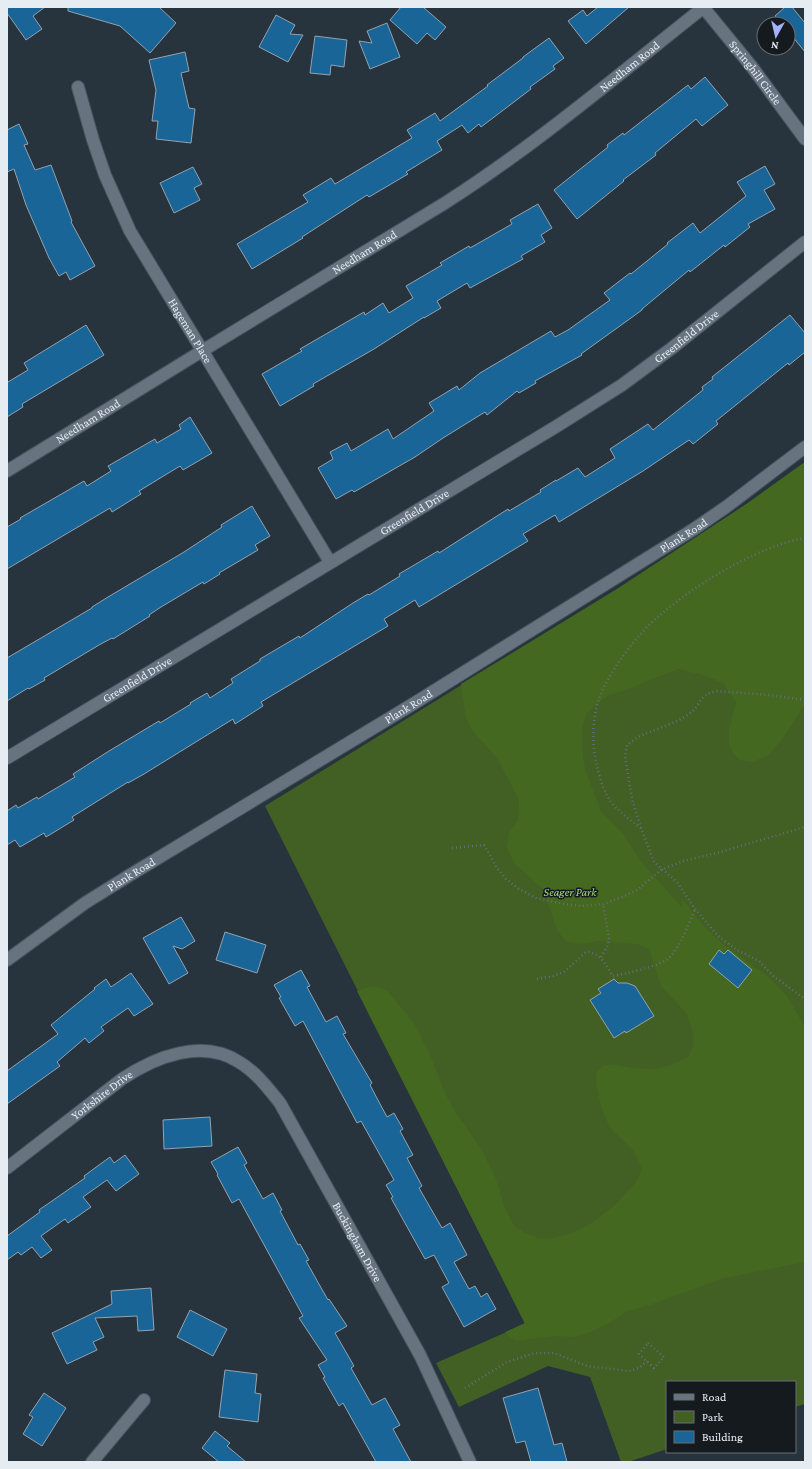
<svg xmlns="http://www.w3.org/2000/svg" width="812" height="1469" font-family="'Crimson Pro',serif">
	<style>
		.green { fill: #425f24 }
		.forest { fill: #456820 }
		.building { fill: #196597; stroke: #94a2ae }
		.lines { fill: none; stroke-linecap: round; stroke-linejoin: round }
		.minor-casing { stroke: #47525a; stroke-width: 14 }
		.path { stroke: #646f78; stroke-width: 2.5; stroke-dasharray: 1 3; stroke-linecap: butt }
		.minor { stroke: #677480; stroke-width: 12 }
		.labels { text-anchor: middle; stroke-width: 3; stroke-linejoin: round; paint-order: stroke }
		.street-label { font-size: 12px; fill: #e5edf3; stroke: #151a1f }
		.park-label { font-size: 12px; font-style: italic; fill: #a6d978; stroke: #151a1f }
	</style>
	<rect width="100%" height="100%" fill="#27333d"/>
	<!-- green -->
	<path class="green" d="M 805,462 L 805,1404 L 795,1407 L 795,1382 L 667,1382 L 667,1449 L 628,1462 L 621,1462 L 590,1377 L 548,1366 L 459,1407 L 436,1363 L 525,1324 L 265,806 L 617,589 L 745,505 Z"/>
	<!-- forest -->
	<path class="forest" d="M 805,462 L 805,704 L 782,740 L 767,756 L 752,762 L 740,760 C 737,757 733,754 732,751 C 724,736 733,717 736,702 L 723,683 L 703,675 L 678,669 L 628,689 L 607,696 L 586,714 L 582,729 L 582,748 L 585,769 L 601,811 L 624,835 L 641,862 L 682,907 L 681,897 L 702,924 L 719,941 L 770,978 L 787,996 L 805,1027 L 805,1262 L 721,1279 L 653,1304 L 628,1311 L 609,1323 L 588,1333 L 574,1337 L 555,1336 L 517,1341 L 509,1337 L 505,1332 L 525,1323 L 357,991 L 368,987 L 378,987 L 388,992 L 414,1023 L 432,1059 L 444,1091 L 456,1113 L 482,1150 L 496,1179 L 505,1208 L 514,1226 L 525,1233 L 540,1238 L 554,1238 L 569,1234 L 589,1225 L 615,1205 L 635,1183 L 642,1170 C 639,1160 634,1150 626,1143 C 622,1138 616,1135 612,1130 C 603,1118 595,1088 596,1073 L 604,1065 L 617,1065 L 633,1068 L 654,1069 L 672,1065 L 688,1057 L 694,1045 L 692,1029 L 687,1014 L 661,986 L 649,949 L 637,944 L 599,941 L 581,944 L 565,941 L 556,928 L 544,890 L 514,863 L 507,848 L 509,833 L 518,820 L 519,800 L 497,758 L 471,729 L 466,718 L 461,684 L 617,589 L 745,505 Z"/>
	<!-- building -->
	<path class="building" d="M 7,7 L 45,7 L 33,16 L 42,29 L 26,40 L 7,13 Z
		M 68,7 L 159,7 L 176,23 L 150,53 L 120,26 L 68,11 Z
		M 401,7 L 423,7 L 446,27 L 435,40 L 427,33 L 417,44 L 390,20 Z
		M 598,7 L 629,7 L 586,44 L 568,21 L 583,10 L 587,16 Z
		M 785,7 L 792,7 L 805,23 L 805,52 L 788,31 L 788,24 L 782,24 L 775,16 Z
		M 276,15 L 295,25 L 290,34 L 303,35 L 288,62 L 259,47 Z
		M 387,23 L 400,57 L 370,69 L 359,41 L 372,43 L 367,31 Z
		M 315,36 L 347,40 L 344,67 L 331,65 L 330,75 L 310,73 Z
		M 549,38 L 564,58 L 553,66 L 555,69 L 530,87 L 531,89 L 481,127 L 479,124 L 468,133 L 462,125 L 437,141 L 442,150 L 406,172 L 408,174 L 369,197 L 367,195 L 302,237 L 303,238 L 252,269 L 237,244 L 308,202 L 303,195 L 331,178 L 335,184 L 412,138 L 407,130 L 435,113 L 440,121 L 488,86 L 487,85 L 523,58 L 523,57 Z
		M 185,52 L 189,71 L 181,73 L 189,108 L 195,109 L 191,143 L 156,139 L 158,121 L 152,121 L 156,90 L 149,60 Z
		M 705,77 L 728,105 L 702,126 L 696,119 L 655,153 L 656,155 L 623,180 L 624,181 L 577,219 L 554,190 L 608,147 L 607,145 L 623,133 L 624,135 L 688,85 L 691,89 Z
		M 19,124 L 28,144 L 24,145 L 35,170 L 51,165 L 72,221 L 71,222 L 95,266 L 70,280 L 66,272 L 59,276 L 49,258 L 26,205 L 14,169 L 7,172 L 7,130 Z
		M 765,166 L 775,184 L 764,190 L 775,209 L 748,224 L 750,227 L 725,247 L 724,245 L 690,272 L 689,270 L 642,309 L 642,310 L 581,354 L 582,355 L 535,381 L 536,383 L 519,393 L 517,391 L 487,415 L 485,412 L 443,438 L 415,457 L 354,492 L 352,490 L 336,499 L 318,468 L 333,459 L 330,452 L 347,443 L 351,451 L 388,429 L 393,439 L 434,411 L 429,403 L 457,386 L 459,390 L 480,373 L 551,331 L 555,337 L 568,330 L 610,300 L 604,293 L 630,273 L 631,274 L 668,244 L 667,243 L 693,223 L 700,233 L 746,196 L 737,182 Z
		M 193,167 L 202,184 L 194,188 L 200,200 L 174,213 L 160,183 Z
		M 538,204 L 552,228 L 541,235 L 545,242 L 521,256 L 523,259 L 470,288 L 467,283 L 437,301 L 441,308 L 424,318 L 424,317 L 374,349 L 313,384 L 314,386 L 280,406 L 262,374 L 302,351 L 300,349 L 364,312 L 365,315 L 383,303 L 389,313 L 413,298 L 406,286 L 442,265 L 440,263 L 469,246 L 470,248 L 512,224 L 510,220 Z
		M 790,315 L 805,333 L 805,352 L 789,365 L 788,363 L 716,421 L 718,424 L 693,444 L 689,440 L 643,471 L 559,522 L 555,515 L 523,534 L 528,541 L 419,607 L 415,600 L 384,619 L 388,626 L 261,702 L 263,706 L 235,724 L 233,719 L 144,774 L 128,783 L 128,782 L 72,817 L 74,820 L 46,837 L 44,833 L 20,847 L 15,840 L 7,845 L 7,811 L 16,805 L 18,808 L 37,797 L 38,799 L 75,777 L 73,774 L 109,751 L 159,721 L 160,723 L 191,704 L 190,703 L 207,693 L 210,698 L 233,683 L 231,679 L 260,661 L 260,659 L 299,636 L 300,638 L 353,603 L 368,594 L 369,595 L 400,576 L 399,574 L 438,551 L 439,553 L 508,509 L 509,511 L 541,492 L 540,490 L 556,480 L 556,481 L 578,468 L 585,477 L 615,458 L 610,449 L 648,424 L 653,430 L 703,390 L 702,387 L 713,379 L 712,377 Z
		M 86,325 L 104,355 L 22,404 L 23,407 L 7,417 L 7,381 L 8,382 L 28,370 L 24,363 Z
		M 190,417 L 212,453 L 183,470 L 180,466 L 139,491 L 141,494 L 112,512 L 110,508 L 7,569 L 7,527 L 21,519 L 20,518 L 84,481 L 87,486 L 111,471 L 108,466 L 155,439 L 157,443 L 181,429 L 179,425 Z
		M 252,506 L 270,536 L 255,545 L 258,550 L 219,573 L 220,574 L 204,584 L 203,582 L 161,607 L 149,615 L 150,616 L 113,639 L 112,638 L 99,645 L 44,678 L 45,680 L 29,689 L 28,688 L 7,701 L 7,658 L 92,608 L 92,607 L 108,597 L 184,552 L 222,527 L 221,525 Z
		M 181,917 L 195,941 L 182,949 L 173,946 L 188,973 L 169,984 L 143,938 Z
		M 225,932 L 266,945 L 257,973 L 216,960 Z
		M 719,950 L 724,954 L 728,950 L 752,970 L 738,988 L 709,964 Z
		M 301,970 L 310,986 L 307,987 L 326,1022 L 337,1016 L 346,1033 L 343,1034 L 372,1083 L 370,1085 L 387,1117 L 394,1113 L 403,1129 L 400,1131 L 413,1155 L 407,1158 L 422,1186 L 419,1188 L 442,1228 L 450,1223 L 467,1255 L 454,1262 L 469,1289 L 475,1286 L 481,1297 L 487,1293 L 496,1309 L 464,1327 L 442,1287 L 449,1283 L 434,1255 L 425,1259 L 391,1198 L 393,1197 L 386,1185 L 394,1180 L 361,1121 L 357,1123 L 303,1021 L 295,1026 L 279,998 L 281,997 L 274,985 Z
		M 131,973 L 153,1004 L 134,1016 L 128,1008 L 101,1027 L 104,1031 L 89,1043 L 85,1038 L 57,1062 L 60,1066 L 7,1104 L 7,1071 L 58,1034 L 51,1025 L 95,989 L 94,988 L 106,979 L 111,987 Z
		M 614,979 L 618,983 L 627,983 L 635,986 L 654,1016 L 626,1033 L 625,1031 L 614,1038 L 590,1000 L 601,993 L 598,989 Z
		M 210,1117 L 212,1146 L 164,1149 L 163,1120 Z
		M 238,1147 L 247,1163 L 244,1165 L 263,1199 L 273,1193 L 282,1210 L 280,1211 L 298,1245 L 300,1244 L 309,1260 L 306,1261 L 328,1300 L 329,1299 L 347,1326 L 335,1333 L 354,1366 L 351,1368 L 372,1405 L 385,1398 L 400,1425 L 393,1429 L 411,1462 L 376,1462 L 343,1403 L 339,1406 L 323,1378 L 325,1377 L 318,1365 L 327,1360 L 299,1318 L 303,1316 L 239,1199 L 232,1203 L 217,1175 L 218,1174 L 211,1162 Z
		M 125,1155 L 139,1174 L 116,1191 L 107,1180 L 83,1197 L 91,1207 L 68,1223 L 65,1219 L 41,1236 L 52,1250 L 41,1258 L 32,1247 L 21,1255 L 18,1252 L 7,1260 L 7,1236 L 40,1212 L 39,1210 L 85,1178 L 84,1176 L 110,1157 L 114,1163 Z
		M 151,1288 L 154,1330 L 138,1331 L 137,1316 L 95,1318 L 104,1337 L 93,1342 L 97,1350 L 67,1364 L 52,1333 L 112,1304 L 111,1291 Z
		M 190,1310 L 227,1329 L 213,1356 L 177,1337 Z
		M 225,1370 L 257,1374 L 255,1393 L 261,1394 L 258,1422 L 219,1417 Z
		M 538,1388 L 554,1445 L 562,1443 L 567,1462 L 531,1462 L 525,1441 L 516,1443 L 503,1398 Z
		M 44,1393 L 66,1408 L 42,1446 L 23,1434 L 33,1417 L 29,1415 Z
		M 215,1431 L 230,1443 L 227,1446 L 246,1462 L 219,1462 L 202,1448 Z"/>
	<g class="lines">
		<defs>
			<g id="minor">
				<path id="s1" d="M 703,7 L 752,67 L 805,139"/>
				<path id="s2" d="M 78,87 L 93,140 L 105,175 L 130,231 L 330,562"/>
				<path id="s3" d="M 7,471 L 202,351 L 445,203 C 536,145 619,74 704,7"/>
				<path id="s4" d="M 7,758 L 557,426 L 622,385 L 672,348 L 805,242"/>
				<path id="s5" d="M 7,960 L 85,903 L 130,875 L 413,704 L 694,529 L 726,507 L 805,447"/>
				<path id="s6" d="M 7,1168 L 122,1079 C 155,1057 202,1038 239,1062 C 256,1072 268,1088 280,1103 L 420,1355 L 470,1462"/>
				<path d="M 92,1462 L 144,1400"/>
			</g>
		</defs>
		<!-- minor casing -->
		<use href="#minor" class="minor-casing"/>
		<!-- path -->
		<path class="path" d="M 805,700 L 769,695 L 716,691 C 697,696 702,705 689,714 C 679,722 651,731 638,737 L 627,745 L 625,756 L 632,799 L 641,828 L 654,862 L 677,882 L 695,909 L 718,936 L 737,950 L 759,961 L 773,976 L 805,999
			M 641,828 C 630,820 619,812 611,802 C 603,791 599,775 596,762 C 592,742 592,719 599,699 C 608,673 637,634 659,616 C 696,584 756,547 805,538
			M 452,848 L 484,845 L 497,868 L 506,879 L 519,889 L 536,898 L 564,904 L 580,906 L 603,904 L 622,897 L 637,890 L 661,870 L 683,861 L 717,853 L 805,827
			M 601,957 L 608,945 L 609,938 L 603,904
			M 537,979 L 553,976 L 564,972 L 586,952 C 600,951 606,966 613,976 C 624,974 661,966 669,958 C 680,947 689,924 695,909
			M 648,1343 L 664,1357 L 654,1368 L 639,1354 Z
			M 465,1388 L 507,1362 L 535,1353 L 554,1353 L 587,1366 L 629,1371 L 639,1368 L 647,1361"/>
		<!-- minor -->
		<use href="#minor" class="minor"/>
	</g>
	<g class="labels">
		<!-- street labels -->
		<g class="street-label">
			<text dy="4" stroke="none"><textPath href="#s3" startOffset="743">Needham Road</textPath></text>
			<text dy="4" stroke="none"><textPath href="#s1" startOffset="84">Springhill Circle</textPath></text>
			<text dy="4" stroke="none"><textPath href="#s3" startOffset="419">Needham Road</textPath></text>
			<text dy="4" stroke="none"><textPath href="#s2" startOffset="270">Hageman Place</textPath></text>
			<text dy="4" stroke="none"><textPath href="#s4" startOffset="800">Greenfield Drive</textPath></text>
			<text dy="4" stroke="none"><textPath href="#s3" startOffset="95">Needham Road</textPath></text>
			<text dy="4" stroke="none"><textPath href="#s4" startOffset="476">Greenfield Drive</textPath></text>
			<text dy="4" stroke="none"><textPath href="#s5" startOffset="799">Plank Road</textPath></text>
			<text dy="4" stroke="none"><textPath href="#s4" startOffset="152">Greenfield Drive</textPath></text>
			<text dy="4" stroke="none"><textPath href="#s5" startOffset="475">Plank Road</textPath></text>
			<text dy="4" stroke="none"><textPath href="#s5" startOffset="151">Plank Road</textPath></text>
			<text dy="4" stroke="none"><textPath href="#s6" startOffset="120">Yorkshire Drive</textPath></text>
			<text dy="4" stroke="none"><textPath href="#s6" startOffset="488">Buckingham Drive</textPath></text>
		</g>
		<!-- park labels -->
		<g class="park-label">
			<text x="570" y="896">Seager Park</text>
		</g>
	</g>
	<!-- border -->
	<rect width="812" height="1469" fill="none" stroke="#e5edf3" stroke-width="16"/>
	<!-- legend -->
	<rect x="666" y="1381" width="130" height="72" fill="#151a1f" stroke="#686e74"/>
	<rect x="674" y="1394" width="20" height="6" fill="#677480" stroke="#686e74"/>
	<text x="702" y="1401" font-size="12" fill="#e5edf3">Road</text>
	<rect x="674" y="1411" width="20" height="12" fill="#425f24" stroke="#686e74"/>
	<text x="702" y="1421" font-size="12" fill="#e5edf3">Park</text>
	<rect x="674" y="1431" width="20" height="12" fill="#196597" stroke="#686e74"/>
	<text x="702" y="1441" font-size="12" fill="#e5edf3">Building</text>
	<!-- north arrow -->
	<g transform="translate(776 36) rotate(188)"><circle r="19" fill="#151a1f" stroke="#686e74"/>
	<path d="M0-3L7 15L0 10L-7 15Z" fill="#a2b2fd"/>
	<text y="-6" font-size="11" font-weight="bold" text-anchor="middle" fill="#e5edf3">N</text>
	</g>
</svg>
